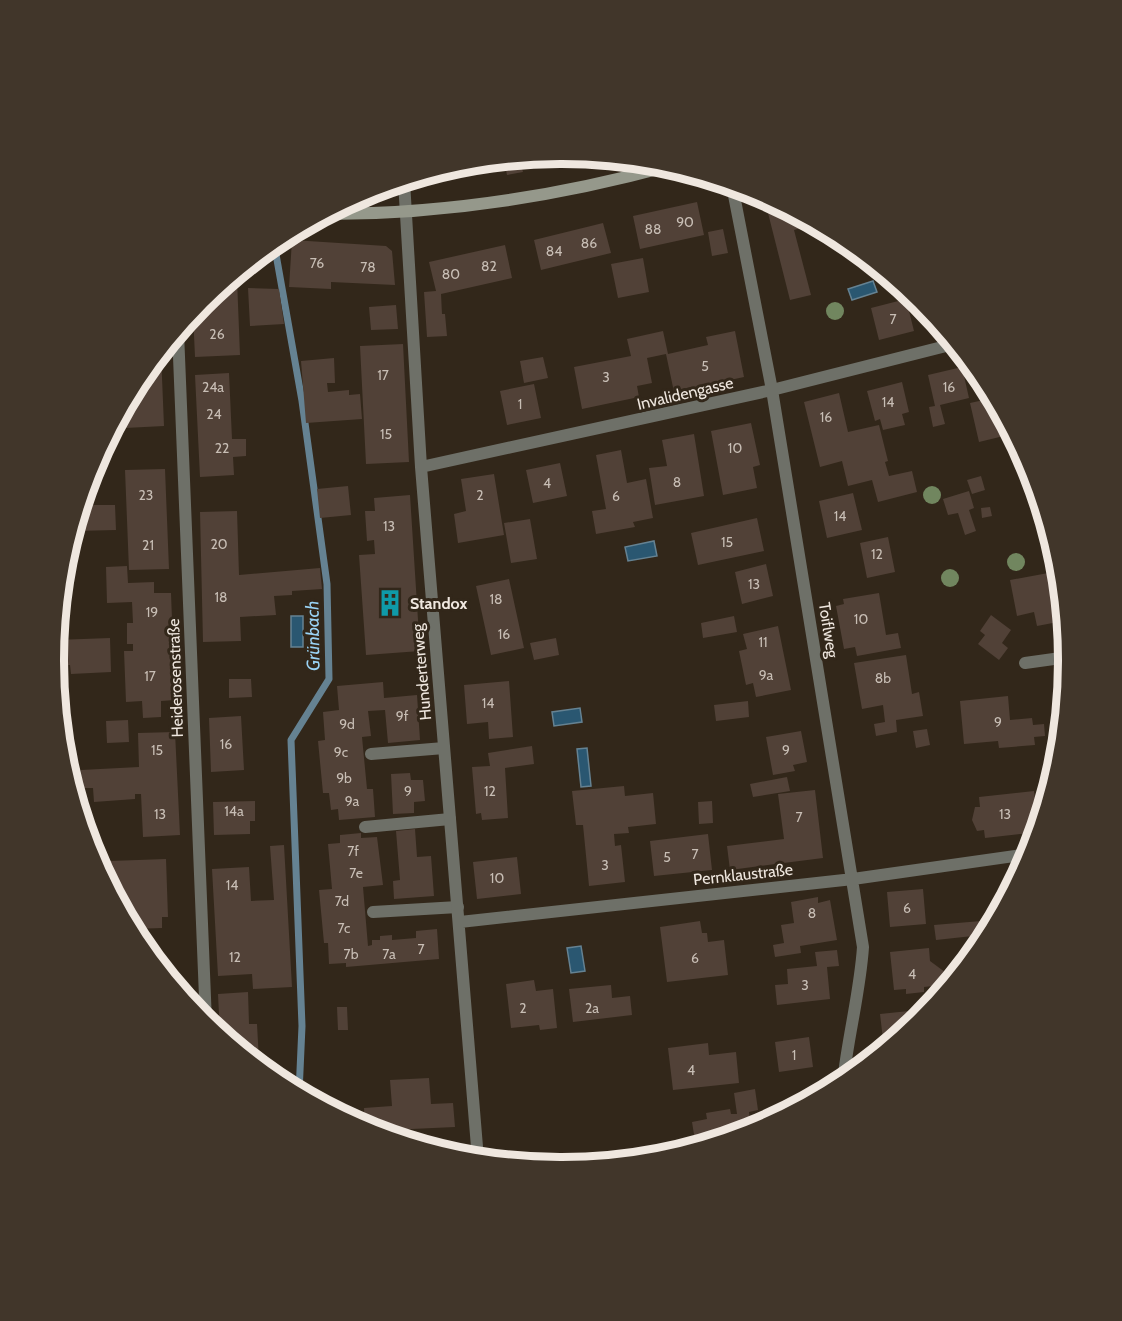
<svg xmlns="http://www.w3.org/2000/svg" width="1122" height="1321" font-family="Cabin,sans-serif">
	<style>
		.water { fill: #2a5771; stroke: #658292; stroke-width: 1.5 }
		.lines { fill: none; stroke-linecap: round; stroke-linejoin: round }
		.stream { stroke: #658292; stroke-width: 7 }
		.building { fill: #514137 }
		.service { stroke: #6e7068; stroke-width: 12 }
		.minor { stroke: #6e7068; stroke-width: 12 }
		.secondary { stroke: #95988b; stroke-width: 12 }
		.tree { fill: #71865f }
		.labels { text-anchor: middle; stroke-width: 6; stroke-linejoin: round; paint-order: stroke }
		.number-label { font-size: 14px; fill: #c8beb5 }
		.street-label { font-size: 16px; fill: #efe7df; stroke: #32271a }
		.poi-label { font-size: 16px; font-weight: bold; fill: #efe7df; stroke: #32271a; text-anchor: start }
		.water-label { font-size: 18px; font-style: italic; fill: #9ad3f5; stroke: #32271a }
		.rim { fill: none; stroke: #efe7df; stroke-width: 8 }
	</style>
	<rect width="100%" height="100%" fill="#32271a"/>
	<!-- water -->
	<path class="water" d="M 873,281 L 877,292 L 852,300 L 848,289 Z
		M 654,541 L 657,556 L 628,561 L 625,547 Z
		M 291,616 L 303,616 L 303,647 L 291,647 Z
		M 580,708 L 582,722 L 554,726 L 552,712 Z
		M 587,748 L 591,786 L 581,787 L 577,749 Z
		M 581,946 L 585,971 L 571,973 L 567,948 Z"/>
	<g class="lines">
		<!-- stream -->
		<path class="stream" d="M 274,243 L 302,401 L 327,584 L 329,679 L 291,740 L 302,1026 L 299,1093"/>
	</g>
	<!-- building -->
	<path class="building" d="M 555,154 L 561,154 L 574,155 L 556,159 Z
		M 519,158 L 523,172 L 507,175 L 504,160 Z
		M 486,161 L 487,165 L 469,169 L 468,163 Z
		M 697,202 L 704,235 L 640,249 L 633,216 Z
		M 776,203 L 815,224 L 794,230 L 811,295 L 790,300 L 767,209 Z
		M 603,223 L 611,253 L 541,270 L 534,240 Z
		M 723,229 L 728,253 L 712,256 L 708,232 Z
		M 292,240 L 386,246 L 392,251 L 395,285 L 331,282 L 331,289 L 289,287 Z
		M 505,245 L 512,278 L 441,294 L 442,314 L 445,314 L 447,336 L 427,337 L 424,292 L 436,291 L 429,262 Z
		M 643,258 L 649,292 L 618,298 L 611,264 Z
		M 237,279 L 240,355 L 195,357 L 193,313 L 203,302 L 230,280 Z
		M 248,288 L 279,289 L 284,324 L 250,326 Z
		M 906,299 L 914,331 L 879,340 L 871,308 Z
		M 396,305 L 398,329 L 371,330 L 369,307 Z
		M 663,331 L 668,354 L 708,345 L 706,337 L 735,331 L 744,377 L 674,392 L 666,354 L 647,358 L 652,383 L 637,386 L 639,397 L 582,409 L 574,367 L 631,356 L 627,339 Z
		M 403,344 L 409,462 L 366,464 L 360,346 Z
		M 161,353 L 164,426 L 125,428 L 124,407 L 140,379 Z
		M 543,357 L 548,378 L 524,383 L 520,361 Z
		M 334,358 L 335,383 L 327,383 L 328,392 L 349,390 L 349,395 L 360,394 L 362,419 L 306,423 L 301,361 Z
		M 962,367 L 969,398 L 940,405 L 945,424 L 933,427 L 929,407 L 935,406 L 928,375 Z
		M 229,373 L 232,439 L 246,439 L 246,456 L 233,457 L 234,475 L 200,477 L 195,375 Z
		M 902,382 L 909,412 L 902,414 L 905,425 L 883,430 L 880,419 L 875,421 L 867,391 Z
		M 534,384 L 541,418 L 507,425 L 500,391 Z
		M 839,393 L 848,432 L 879,425 L 888,461 L 885,462 L 889,476 L 912,471 L 917,492 L 878,502 L 872,480 L 848,486 L 842,461 L 820,467 L 804,402 Z
		M 993,398 L 1012,434 L 979,442 L 970,403 Z
		M 751,423 L 760,465 L 753,467 L 757,488 L 723,495 L 711,431 Z
		M 694,434 L 704,496 L 655,505 L 649,468 L 667,466 L 662,440 Z
		M 621,450 L 627,483 L 646,479 L 653,518 L 633,522 L 635,527 L 596,534 L 592,511 L 606,509 L 596,455 Z
		M 560,463 L 567,496 L 533,503 L 526,470 Z
		M 165,469 L 169,569 L 129,570 L 125,470 Z
		M 494,474 L 504,535 L 458,543 L 454,514 L 466,511 L 461,479 Z
		M 981,476 L 985,490 L 972,494 L 967,480 Z
		M 348,486 L 351,515 L 320,518 L 317,489 Z
		M 969,491 L 974,508 L 969,510 L 976,531 L 965,535 L 958,513 L 948,515 L 943,499 Z
		M 853,493 L 862,530 L 827,538 L 819,501 Z
		M 410,495 L 420,651 L 366,655 L 359,555 L 375,554 L 374,540 L 367,541 L 365,511 L 375,511 L 374,498 Z
		M 81,505 L 115,505 L 116,530 L 75,531 L 75,524 Z
		M 990,507 L 992,516 L 982,518 L 981,508 Z
		M 237,511 L 239,575 L 320,568 L 322,589 L 292,591 L 292,595 L 274,596 L 276,615 L 240,617 L 241,641 L 203,642 L 200,512 Z
		M 757,518 L 764,551 L 698,565 L 691,533 Z
		M 530,519 L 537,559 L 511,563 L 504,523 Z
		M 888,537 L 895,572 L 867,578 L 860,543 Z
		M 766,564 L 773,596 L 742,604 L 735,572 Z
		M 127,566 L 128,583 L 154,582 L 154,593 L 171,593 L 175,700 L 161,701 L 161,717 L 143,718 L 142,701 L 126,702 L 124,651 L 133,651 L 133,644 L 127,644 L 127,623 L 133,623 L 132,602 L 107,603 L 106,567 Z
		M 1059,571 L 1065,629 L 1060,630 L 1058,622 L 1037,626 L 1034,612 L 1017,616 L 1010,580 Z
		M 509,579 L 524,648 L 491,655 L 476,586 Z
		M 879,593 L 886,635 L 898,633 L 901,648 L 857,656 L 855,647 L 844,649 L 836,606 L 844,604 L 843,599 Z
		M 991,615 L 1011,630 L 1002,643 L 1008,648 L 999,660 L 978,644 L 985,635 L 980,631 Z
		M 734,616 L 737,632 L 703,638 L 701,623 Z
		M 778,626 L 791,690 L 756,697 L 753,683 L 746,685 L 739,651 L 747,649 L 743,634 Z
		M 110,638 L 111,672 L 71,674 L 70,665 L 57,666 L 56,640 Z
		M 556,638 L 559,655 L 534,660 L 530,643 Z
		M 906,655 L 912,694 L 919,692 L 923,716 L 896,720 L 897,732 L 876,736 L 874,724 L 885,722 L 883,705 L 862,709 L 854,663 Z
		M 229,679 L 251,679 L 252,697 L 229,698 Z
		M 509,681 L 513,737 L 489,739 L 488,722 L 467,724 L 464,685 Z
		M 383,682 L 384,698 L 417,695 L 420,740 L 388,743 L 385,710 L 368,711 L 371,736 L 362,737 L 367,789 L 373,789 L 375,817 L 339,820 L 338,809 L 331,810 L 329,793 L 323,793 L 318,741 L 325,740 L 323,712 L 339,710 L 337,686 Z
		M 1008,696 L 1010,720 L 1032,718 L 1033,725 L 1044,724 L 1045,736 L 1034,737 L 1035,745 L 999,748 L 998,741 L 964,744 L 960,701 Z
		M 748,701 L 749,717 L 716,721 L 714,705 Z
		M 241,716 L 244,770 L 211,772 L 209,718 Z
		M 128,720 L 129,742 L 107,743 L 106,721 Z
		M 927,729 L 930,745 L 916,748 L 913,731 Z
		M 801,731 L 807,762 L 793,765 L 795,771 L 773,775 L 766,737 Z
		M 175,732 L 180,835 L 143,837 L 141,794 L 135,794 L 135,799 L 94,802 L 93,788 L 82,788 L 81,770 L 139,767 L 138,733 Z
		M 532,746 L 534,764 L 505,768 L 508,818 L 482,820 L 481,813 L 476,814 L 472,767 L 490,766 L 488,753 Z
		M 410,773 L 411,780 L 423,780 L 425,801 L 414,802 L 414,813 L 393,814 L 391,774 Z
		M 787,777 L 790,791 L 753,797 L 750,784 Z
		M 624,786 L 625,796 L 653,793 L 656,824 L 628,827 L 629,833 L 614,834 L 615,846 L 621,845 L 625,882 L 589,886 L 583,825 L 576,825 L 572,791 Z
		M 815,790 L 823,858 L 730,870 L 727,846 L 784,839 L 778,794 Z
		M 1034,791 L 1038,825 L 1028,826 L 1028,833 L 985,838 L 984,830 L 977,831 L 972,820 L 975,807 L 980,807 L 979,797 Z
		M 255,801 L 255,821 L 250,821 L 250,834 L 214,835 L 213,802 Z
		M 712,801 L 713,823 L 699,824 L 698,802 Z
		M 415,829 L 417,857 L 431,856 L 434,896 L 394,899 L 393,881 L 400,880 L 396,831 Z
		M 361,833 L 361,838 L 377,837 L 383,885 L 363,887 L 368,946 L 372,945 L 372,940 L 380,940 L 380,936 L 392,935 L 392,940 L 416,938 L 416,931 L 437,929 L 439,959 L 346,967 L 346,963 L 329,964 L 328,943 L 324,943 L 319,890 L 332,889 L 328,844 L 340,843 L 340,835 Z
		M 708,834 L 712,870 L 654,876 L 650,841 Z
		M 284,845 L 292,987 L 253,989 L 252,974 L 218,976 L 212,869 L 249,867 L 251,901 L 274,900 L 270,846 Z
		M 517,857 L 521,894 L 477,899 L 473,862 Z
		M 166,859 L 168,917 L 162,917 L 162,928 L 133,929 L 106,880 L 111,879 L 110,861 Z
		M 923,889 L 926,924 L 890,927 L 887,892 Z
		M 818,897 L 818,903 L 830,900 L 837,940 L 800,946 L 801,953 L 775,957 L 773,945 L 784,943 L 781,925 L 794,923 L 791,902 Z
		M 700,921 L 702,933 L 707,933 L 708,942 L 724,940 L 728,975 L 667,982 L 660,927 Z
		M 981,921 L 982,935 L 936,940 L 934,925 Z
		M 929,948 L 930,961 L 953,978 L 936,999 L 934,999 L 933,986 L 924,987 L 924,992 L 906,994 L 906,989 L 894,990 L 890,952 Z
		M 837,950 L 839,966 L 827,967 L 830,999 L 777,1005 L 775,985 L 788,984 L 787,969 L 817,966 L 815,952 Z
		M 151,956 L 165,956 L 166,974 L 159,966 Z
		M 534,980 L 536,991 L 553,989 L 557,1028 L 540,1030 L 539,1025 L 511,1028 L 506,984 Z
		M 611,985 L 612,998 L 630,996 L 632,1015 L 573,1022 L 569,989 Z
		M 248,992 L 249,1024 L 257,1024 L 259,1061 L 254,1061 L 220,1034 L 218,994 Z
		M 337,1007 L 347,1007 L 348,1030 L 338,1030 Z
		M 928,1009 L 919,1019 L 884,1048 L 880,1014 Z
		M 809,1037 L 813,1067 L 779,1072 L 775,1042 Z
		M 708,1043 L 709,1055 L 736,1052 L 739,1083 L 673,1090 L 668,1048 Z
		M 429,1078 L 431,1104 L 453,1103 L 455,1127 L 390,1130 L 391,1136 L 365,1128 L 364,1108 L 392,1106 L 390,1080 Z
		M 755,1089 L 758,1110 L 749,1112 L 751,1130 L 696,1147 L 692,1122 L 707,1119 L 706,1113 L 730,1109 L 731,1114 L 737,1114 L 734,1093 Z
		M 588,1157 L 589,1165 L 561,1167 L 560,1161 Z"/>
	<g class="lines">
		<!-- service -->
		<path class="service" d="M 371,754 L 444,748
			M 365,827 L 450,819
			M 373,912 L 458,907"/>
		<!-- minor -->
		<path class="minor" d="M 404,181 L 421,467 L 478,1159
			M 732,185 L 772,390 L 863,947 C 860,992 848,1036 843,1082
			M 178,332 L 206,1022
			M 421,467 L 772,390 L 954,344
			M 1025,663 L 1068,657
			M 460,922 L 853,879 L 1029,854"/>
		<!-- secondary -->
		<path class="secondary" d="M 327,214 C 445,214 555,197 669,166"/>
	</g>
	<!-- trees -->
	<g class="tree">
		<circle cx="835" cy="311" r="9"/>
		<circle cx="932" cy="495" r="9"/>
		<circle cx="1016" cy="562" r="9"/>
		<circle cx="950" cy="578" r="9"/>
	</g>
	<!-- icons -->
	<defs>
		<symbol id="building-bare" viewBox="-9 -9 18 18"><path d="M-4-6H4V6H1V3H-1V6H-4ZM-2.5-4.3h1.7v1.8h-1.7ZM.8-4.3h1.7v1.8H.8ZM-2.5-1h1.7V.8h-1.7ZM.8-1h1.7V.8H.8Z" fill="#0f9aa8" stroke="#32271a" stroke-width="2.5" paint-order="stroke"/></symbol>
	</defs>
	<g fill-rule="evenodd">
		<use href="#building-bare" x="371" y="584" width="38" height="38"/>
	</g>
	<g class="labels">
		<!-- number labels -->
		<g class="number-label">
			<text x="685" y="227">90</text>
			<text x="653" y="234">88</text>
			<text x="589" y="248">86</text>
			<text x="554" y="256">84</text>
			<text x="317" y="268">76</text>
			<text x="489" y="271">82</text>
			<text x="368" y="272">78</text>
			<text x="451" y="279">80</text>
			<text x="893" y="324">7</text>
			<text x="217" y="339">26</text>
			<text x="705" y="371">5</text>
			<text x="383" y="380">17</text>
			<text x="606" y="382">3</text>
			<text x="213" y="392">24a</text>
			<text x="949" y="392">16</text>
			<text x="888" y="407">14</text>
			<text x="520" y="409">1</text>
			<text x="214" y="419">24</text>
			<text x="826" y="422">16</text>
			<text x="386" y="439">15</text>
			<text x="222" y="453">22</text>
			<text x="735" y="453">10</text>
			<text x="677" y="487">8</text>
			<text x="547" y="488">4</text>
			<text x="146" y="500">23</text>
			<text x="480" y="500">2</text>
			<text x="616" y="501">6</text>
			<text x="840" y="521">14</text>
			<text x="389" y="531">13</text>
			<text x="727" y="547">15</text>
			<text x="219" y="549">20</text>
			<text x="148" y="550">21</text>
			<text x="877" y="559">12</text>
			<text x="754" y="589">13</text>
			<text x="221" y="602">18</text>
			<text x="496" y="604">18</text>
			<text x="152" y="617">19</text>
			<text x="861" y="624">10</text>
			<text x="504" y="639">16</text>
			<text x="763" y="647">11</text>
			<text x="766" y="680">9a</text>
			<text x="150" y="681">17</text>
			<text x="883" y="683">8b</text>
			<text x="488" y="708">14</text>
			<text x="402" y="721">9f</text>
			<text x="998" y="727">9</text>
			<text x="347" y="729">9d</text>
			<text x="226" y="749">16</text>
			<text x="157" y="755">15</text>
			<text x="786" y="755">9</text>
			<text x="341" y="757">9c</text>
			<text x="344" y="783">9b</text>
			<text x="408" y="796">9</text>
			<text x="490" y="796">12</text>
			<text x="352" y="806">9a</text>
			<text x="234" y="816">14a</text>
			<text x="160" y="819">13</text>
			<text x="1005" y="819">13</text>
			<text x="799" y="822">7</text>
			<text x="353" y="856">7f</text>
			<text x="695" y="859">7</text>
			<text x="667" y="862">5</text>
			<text x="605" y="870">3</text>
			<text x="356" y="878">7e</text>
			<text x="497" y="883">10</text>
			<text x="232" y="890">14</text>
			<text x="342" y="906">7d</text>
			<text x="907" y="913">6</text>
			<text x="812" y="918">8</text>
			<text x="344" y="933">7c</text>
			<text x="421" y="954">7</text>
			<text x="351" y="959">7b</text>
			<text x="389" y="959">7a</text>
			<text x="235" y="962">12</text>
			<text x="695" y="963">6</text>
			<text x="912" y="979">4</text>
			<text x="805" y="990">3</text>
			<text x="523" y="1013">2</text>
			<text x="592" y="1013">2a</text>
			<text x="794" y="1060">1</text>
			<text x="691" y="1075">4</text>
		</g>
		<!-- street labels -->
		<g class="street-label">
			<text transform="translate(685 393) rotate(-13)" y="6">Invalidengasse</text>
			<text transform="translate(829 630) rotate(81)" y="6">Toiflweg</text>
			<text transform="translate(421 672) rotate(-95)" y="6">Hunderterweg</text>
			<text transform="translate(175 678) rotate(-92)" y="6">Heiderosenstraße</text>
			<text transform="translate(743 874) rotate(-6)" y="6">Pernklaustraße</text>
		</g>
		<!-- poi labels -->
		<g class="poi-label">
			<text x="410" y="609">Standox</text>
		</g>
		<!-- water labels -->
		<g class="water-label">
			<text transform="translate(313 636) rotate(-91)" y="6">Grünbach</text>
		</g>
	</g>
	<!-- crop -->
	<path d="M0 0H1122V1321H0ZM560 164H562A496 496 0 0 1 1058 660V661A496 496 0 0 1 562 1157H560A496 496 0 0 1 64 661V660A496 496 0 0 1 560 164Z" fill="#41362a" fill-rule="evenodd"/>
	<path class="rim" d="M560 164H562A496 496 0 0 1 1058 660V661A496 496 0 0 1 562 1157H560A496 496 0 0 1 64 661V660A496 496 0 0 1 560 164Z"/>
</svg>
